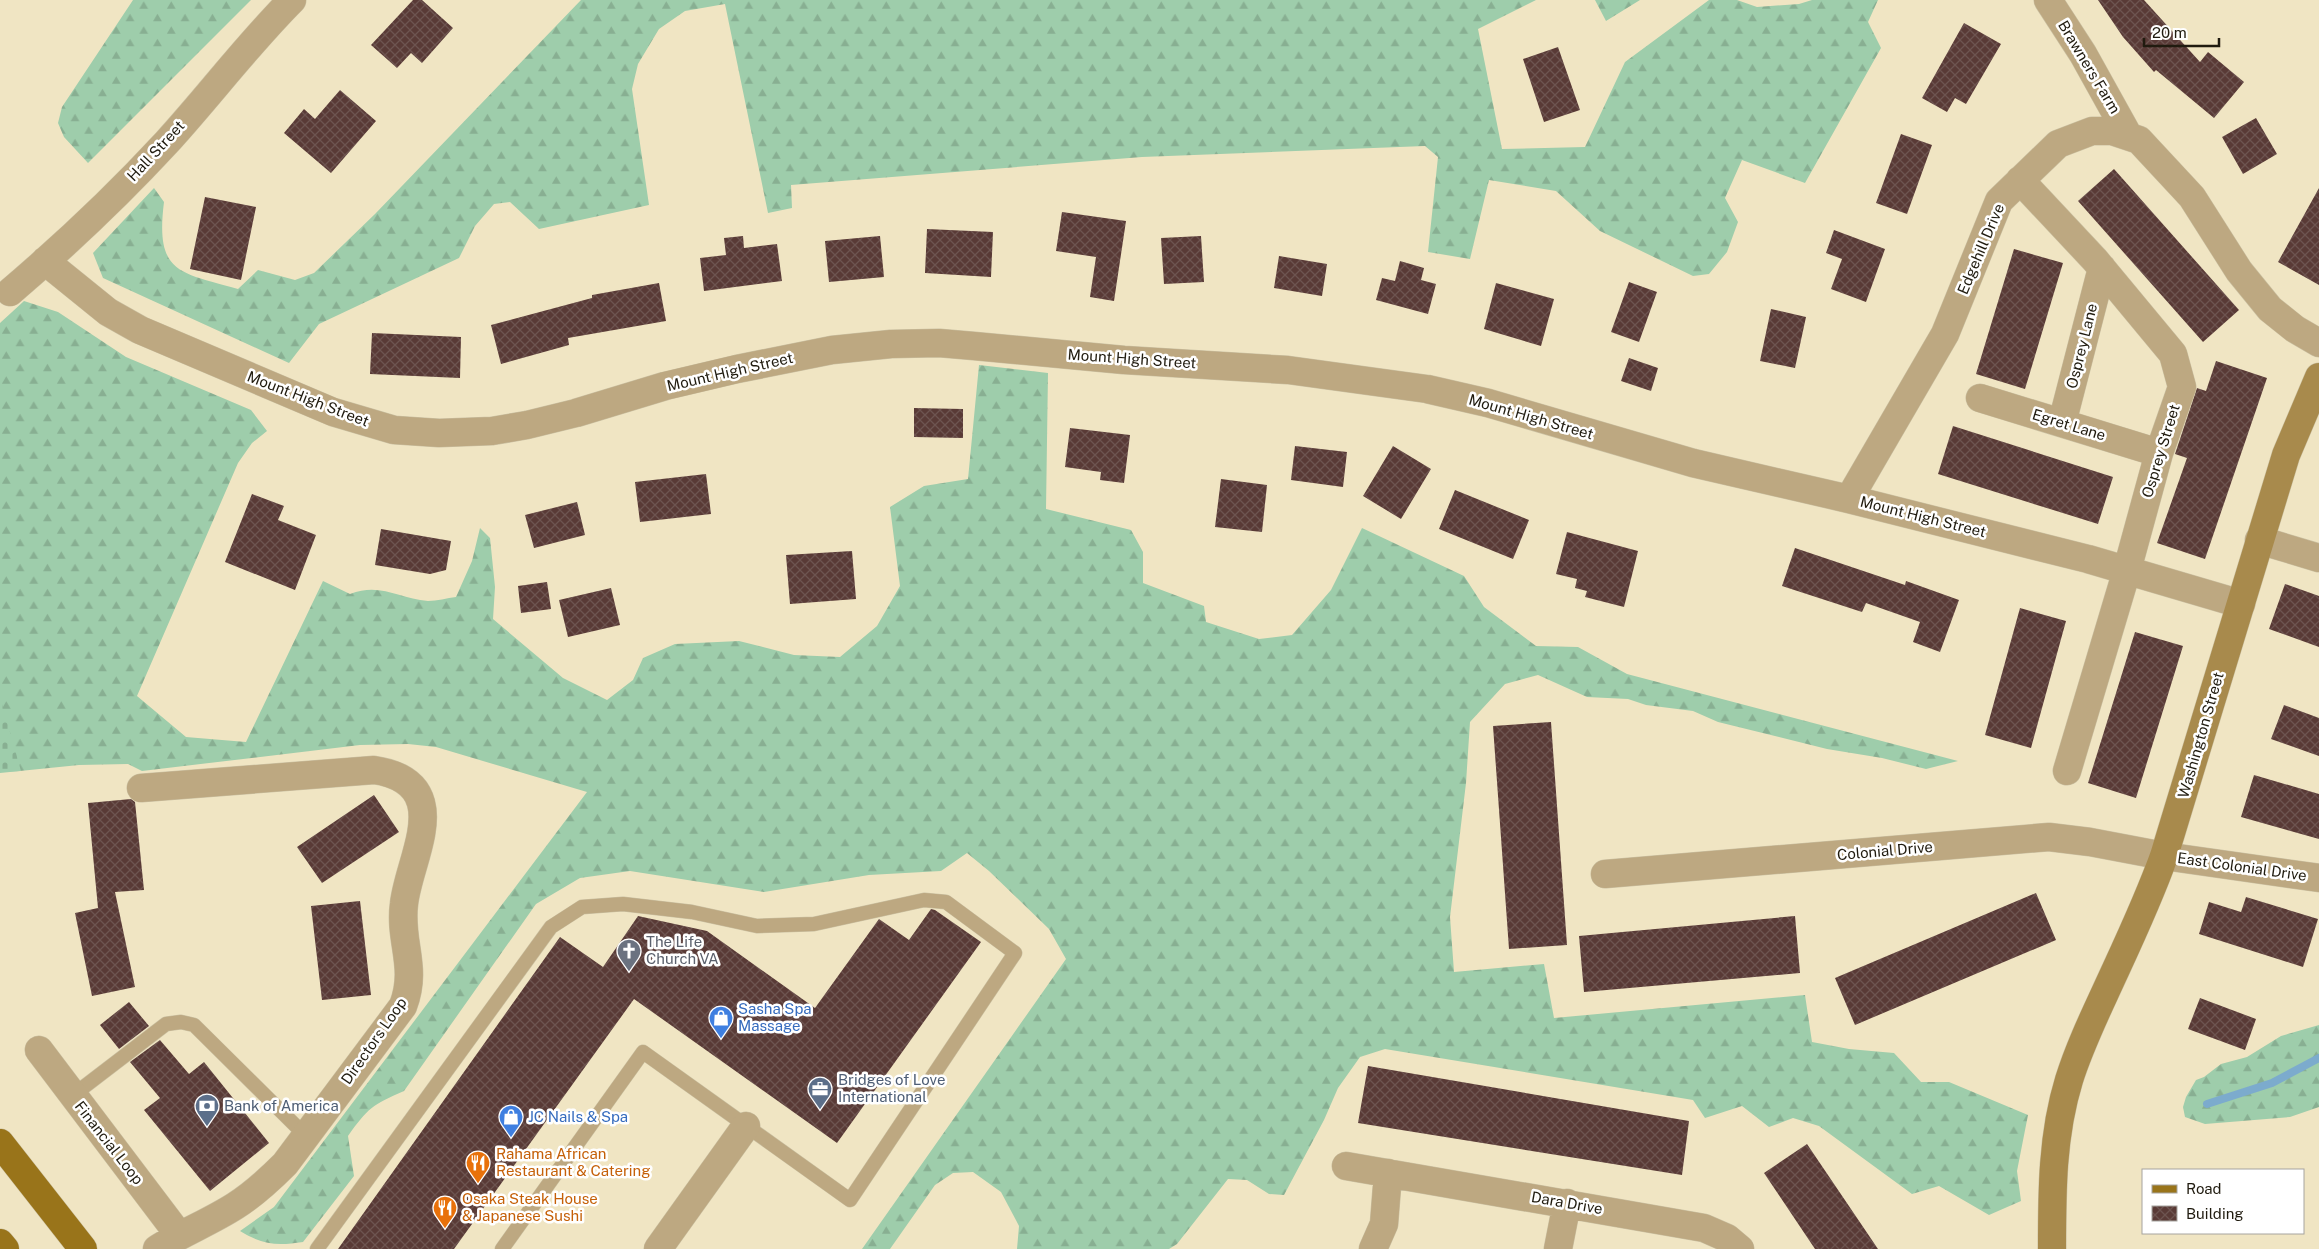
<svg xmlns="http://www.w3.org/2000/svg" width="2319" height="1249" font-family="'Public Sans',sans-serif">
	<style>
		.forest { fill: url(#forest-firs) }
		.cemetery { fill: url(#cemetery-stones) }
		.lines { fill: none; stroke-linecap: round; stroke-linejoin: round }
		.stream { stroke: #7cabcd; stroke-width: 8 }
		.building { fill: url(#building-cross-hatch) }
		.lane-casing { stroke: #cbc1a3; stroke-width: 15 }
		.street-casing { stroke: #cbc1a3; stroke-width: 29 }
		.secondary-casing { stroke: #cbc1a3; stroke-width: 29 }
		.primary-casing { stroke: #cbc1a3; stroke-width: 29 }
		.lane { stroke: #bda881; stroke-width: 14 }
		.street { stroke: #bda881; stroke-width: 28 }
		.secondary { stroke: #a88a4c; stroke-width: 28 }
		.primary { stroke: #99741a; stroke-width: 28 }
		.labels { text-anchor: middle; stroke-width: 5; stroke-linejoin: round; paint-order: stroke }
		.street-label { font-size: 15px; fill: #201b0f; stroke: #fff }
		.worship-label { font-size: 15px; fill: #5b616d; stroke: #fff; text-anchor: start }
		.shop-label { font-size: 15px; fill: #366cbe; stroke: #fff; text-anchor: start }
		.service-label { font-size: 15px; fill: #4e5e75; stroke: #fff; text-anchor: start }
		.food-label { font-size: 15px; fill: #c56008; stroke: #fff; text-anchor: start }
	</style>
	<defs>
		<pattern id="forest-firs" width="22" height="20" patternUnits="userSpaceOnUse" patternTransform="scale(1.25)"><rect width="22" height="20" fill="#9ecdab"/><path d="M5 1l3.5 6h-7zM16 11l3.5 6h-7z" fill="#88af92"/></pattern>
		<pattern id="cemetery-stones" width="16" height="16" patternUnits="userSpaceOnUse" patternTransform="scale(1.25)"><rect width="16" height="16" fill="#9ecdab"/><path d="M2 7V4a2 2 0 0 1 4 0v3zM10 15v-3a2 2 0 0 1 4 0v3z" fill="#88af92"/></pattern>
		<pattern id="building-cross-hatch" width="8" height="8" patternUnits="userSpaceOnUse" patternTransform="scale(1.25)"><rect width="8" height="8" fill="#593a36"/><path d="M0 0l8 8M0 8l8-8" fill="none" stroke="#6d5450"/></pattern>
	</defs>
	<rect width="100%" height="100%" fill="#f0e5c3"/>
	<!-- forest -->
	<path class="forest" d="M 133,0 L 251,0 L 88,163 L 64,137 L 58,123 L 62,107 Z
		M 581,0 L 1536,0 L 1478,29 L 1502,149 L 1585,147 L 1625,62 L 1709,0 L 1737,0 L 1757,7 L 1799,4 L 1812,0 L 1878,0 L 1868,22 L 1881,48 L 1805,183 L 1742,160 L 1725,198 L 1738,222 L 1727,252 L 1709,274 L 1693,276 L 1600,231 L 1556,191 L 1489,180 L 1470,259 L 1428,252 L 1438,157 L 1425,146 L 1142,157 L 791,185 L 792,208 L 768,213 L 725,4 L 685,11 L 659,29 L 638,64 L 632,89 L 649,205 L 539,229 L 510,202 L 494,204 L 475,226 L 459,258 L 319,324 L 289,363 L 103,278 L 93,253 L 154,188 L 164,202 C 155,274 179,272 238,289 L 258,270 L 295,280 L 314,273 L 375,214 Z
		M 1595,0 L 1640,0 L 1606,21 Z
		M 24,301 L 58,312 L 126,357 L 251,410 L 267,431 L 252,443 L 238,463 L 137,696 L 186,737 L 246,742 L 323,581 L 350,594 C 381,582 399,599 428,601 C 437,601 447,598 456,597 L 472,561 L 480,528 L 490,538 L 495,587 L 493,619 L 563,678 L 607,700 L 633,680 L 643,658 L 675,644 L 739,641 L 794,655 L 840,657 L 877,626 L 900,586 L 890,507 L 924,486 L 968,479 L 979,365 L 1048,373 L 1046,509 L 1131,530 L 1143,552 L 1143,583 L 1204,606 L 1206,622 L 1259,639 L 1292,635 L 1331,590 L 1362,528 L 1464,576 L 1484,607 L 1536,646 L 1578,647 L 1627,674 L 1958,761 L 1926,769 L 1882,758 L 1827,749 L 1718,722 L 1693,711 L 1646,705 L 1628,699 L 1587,697 L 1538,675 L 1505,684 L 1470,722 L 1466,783 L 1450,917 L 1454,972 L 1544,964 L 1554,1018 L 1805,995 L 1812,1042 L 1849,1049 L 1894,1053 L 1921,1082 L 1949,1082 L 2028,1115 L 2017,1171 L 2021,1201 L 1989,1215 L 1939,1186 L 1912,1194 L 1819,1126 L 1793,1118 L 1769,1127 L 1742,1106 L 1705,1118 L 1693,1100 L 1385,1049 L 1360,1057 L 1338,1088 L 1324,1120 L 1284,1195 L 1269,1194 L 1247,1180 L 1228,1179 L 1177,1244 L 1169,1249 L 1017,1249 L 1019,1226 L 1001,1192 L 973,1172 L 953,1173 L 935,1185 L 890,1249 L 862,1249 L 1066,959 L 1049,929 L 989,871 L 967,853 L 941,871 L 869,875 L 764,892 L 630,871 L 580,878 L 536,904 L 404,1091 C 372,1105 368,1108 348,1136 L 354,1176 L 303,1242 C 277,1246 263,1245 240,1231 L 274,1207 L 587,792 L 436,747 L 408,744 L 360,745 L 142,771 L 128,764 L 79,765 L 0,773 L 0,323 Z
		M 2319,1025 L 2319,1107 L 2290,1117 L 2205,1124 L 2185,1117 L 2183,1107 L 2186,1097 L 2196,1080 L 2204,1077 L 2221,1064 L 2247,1057 L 2281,1036 Z"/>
	<!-- cemetery -->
	<path class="cemetery" d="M 0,697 L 21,771 L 0,772 Z"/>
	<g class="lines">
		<!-- stream -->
		<path class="stream" d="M 2207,1104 L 2272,1083 L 2319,1058"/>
	</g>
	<!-- building -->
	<path class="building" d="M 413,0 L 422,0 L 453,28 L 422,63 L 411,53 L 397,68 L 371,45 Z
		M 2098,0 L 2144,0 L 2200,62 L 2208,52 L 2244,82 L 2214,118 L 2156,70 L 2154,72 L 2123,37 Z
		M 1964,23 L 2001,44 L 1966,104 L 1955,98 L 1947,112 L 1922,98 Z
		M 1558,47 L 1580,110 L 1544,122 L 1523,59 Z
		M 340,90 L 376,121 L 331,173 L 284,133 L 304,109 L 315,119 Z
		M 2256,118 L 2277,154 L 2243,174 L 2222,137 Z
		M 1901,134 L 1932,145 L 1907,214 L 1876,203 Z
		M 2114,169 L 2239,310 L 2203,342 L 2078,201 Z
		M 2319,188 L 2319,285 L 2278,262 Z
		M 205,197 L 256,207 L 241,280 L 190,269 Z
		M 1062,212 L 1126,221 L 1114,301 L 1090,297 L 1096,257 L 1056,251 Z
		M 927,229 L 993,232 L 991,277 L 925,273 Z
		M 1834,230 L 1885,249 L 1866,302 L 1831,289 L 1842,259 L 1826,253 Z
		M 743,236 L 744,248 L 777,244 L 782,281 L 704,291 L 700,258 L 726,255 L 724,238 Z
		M 880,236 L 884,277 L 829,282 L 825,241 Z
		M 1201,236 L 1204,282 L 1164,284 L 1161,238 Z
		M 2014,249 L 2063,263 L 2025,389 L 1976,374 Z
		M 1279,256 L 1327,264 L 1322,296 L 1274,288 Z
		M 1400,261 L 1424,268 L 1421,280 L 1436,284 L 1428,314 L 1376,300 L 1382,278 L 1395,281 Z
		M 1629,282 L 1657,292 L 1639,342 L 1611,332 Z
		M 659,283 L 666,321 L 568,338 L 569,345 L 501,364 L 491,325 L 592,298 L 592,295 Z
		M 1496,283 L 1554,299 L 1541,346 L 1484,329 Z
		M 1771,309 L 1806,317 L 1795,368 L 1760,361 Z
		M 372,333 L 461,337 L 460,378 L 370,374 Z
		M 1629,358 L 1658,368 L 1651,391 L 1621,381 Z
		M 2216,361 L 2267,378 L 2205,559 L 2157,543 L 2187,458 L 2175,454 L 2197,388 L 2206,391 Z
		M 914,408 L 963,409 L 963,438 L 914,437 Z
		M 1953,426 L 2113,477 L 2098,524 L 1938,474 Z
		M 1070,428 L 1130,435 L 1124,483 L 1100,480 L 1101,472 L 1065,467 Z
		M 1295,446 L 1347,452 L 1343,487 L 1291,480 Z
		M 1393,446 L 1431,469 L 1401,519 L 1363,496 Z
		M 706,474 L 711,514 L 640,522 L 635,482 Z
		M 1221,479 L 1267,485 L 1262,532 L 1215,527 Z
		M 1455,490 L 1529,520 L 1513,559 L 1439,529 Z
		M 252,494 L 284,506 L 278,520 L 316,535 L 295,590 L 225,562 Z
		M 577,502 L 585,535 L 534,548 L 525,515 Z
		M 381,529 L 451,541 L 446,570 L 430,574 L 375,565 Z
		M 1567,532 L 1638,551 L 1624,607 L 1585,597 L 1587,591 L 1575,588 L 1577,579 L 1556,574 Z
		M 1795,548 L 1905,585 L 1906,581 L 1959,600 L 1940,652 L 1913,642 L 1920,622 L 1866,603 L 1862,612 L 1782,586 Z
		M 852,551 L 856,599 L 790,604 L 786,555 Z
		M 547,582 L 551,609 L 521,613 L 518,586 Z
		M 2285,584 L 2319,596 L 2319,647 L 2269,629 Z
		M 611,588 L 620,625 L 568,637 L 559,600 Z
		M 2020,608 L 2066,621 L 2031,748 L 1985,735 Z
		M 2135,632 L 2183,646 L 2136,798 L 2088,783 Z
		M 2284,705 L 2319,718 L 2319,756 L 2271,739 Z
		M 1551,722 L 1567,945 L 1509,949 L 1493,726 Z
		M 2254,775 L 2319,794 L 2319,839 L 2241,817 Z
		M 374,795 L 399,832 L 322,883 L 297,847 Z
		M 131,799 L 135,802 L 144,890 L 115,892 L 135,987 L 92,996 L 75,913 L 98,908 L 88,803 Z
		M 2036,893 L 2056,940 L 1855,1025 L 1835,978 Z
		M 2246,897 L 2318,919 L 2303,967 L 2199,934 L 2209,902 L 2241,912 Z
		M 360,901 L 371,995 L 322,1000 L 311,906 Z
		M 931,909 L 935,910 L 981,942 L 837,1143 L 634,999 L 454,1249 L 338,1249 L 560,937 L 603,967 L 638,916 L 707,931 L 815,1008 L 879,919 L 909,940 Z
		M 1795,916 L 1800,973 L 1584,992 L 1579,936 Z
		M 2200,998 L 2256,1019 L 2245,1050 L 2188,1029 Z
		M 129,1002 L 149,1026 L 119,1049 L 100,1025 Z
		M 160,1040 L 189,1074 L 204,1062 L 269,1143 L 210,1191 L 144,1110 L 160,1098 L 130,1062 Z
		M 1368,1066 L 1689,1121 L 1682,1175 L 1358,1123 Z
		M 1807,1144 L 1878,1249 L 1815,1249 L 1764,1173 Z"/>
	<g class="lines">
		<defs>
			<path id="lane" d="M 72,1096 L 166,1024 L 181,1022 L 194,1025 L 306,1136
				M 317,1249 L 551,927 L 582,907 L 623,904 L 692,912 L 757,926 L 814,924 L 924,900 L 946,902 L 1015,953 L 850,1200 L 643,1052 L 502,1249"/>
			<path id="street" d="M 2048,0 L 2083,54 L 2128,135
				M 2020,180 L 2095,260 L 2173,354 L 2182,387 L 2159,453 L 2127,570 L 2067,771
				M 45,261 L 108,312 L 140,330 L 333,412 L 394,430 L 439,433 L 492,431 L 527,425 L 576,413 L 665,386 L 737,369 L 832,350 L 891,344 L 939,343 L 974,346 L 1124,360 L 1288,370 L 1427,389 L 1488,403 L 1693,463 L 1849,499 L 2088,559 L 2241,604
				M 10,292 C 65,245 117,196 166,143 C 209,96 247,45 292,0
				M 1980,398 L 2159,453
				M 2062,423 L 2102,268
				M 1849,499 L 1945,334 L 1999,201 L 2058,144 L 2092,131 L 2112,131 L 2139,140 L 2192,197 L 2239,271 L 2270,309 L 2295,329 L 2319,343
				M 2259,540 L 2319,558
				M 141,788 L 374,770 C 394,773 415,781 421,803 C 429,832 407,874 404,904 C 399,942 418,967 403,1006 L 285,1164 C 270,1179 254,1194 235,1206 C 210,1222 182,1233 157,1249
				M 1605,874 L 2049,837 L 2090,842 L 2164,856 L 2319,878
				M 39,1050 L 179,1235
				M 1346,1166 L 1704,1228 L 1727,1238 L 1740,1249
				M 658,1249 L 746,1126
				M 1373,1249 L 1384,1224 L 1388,1173
				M 1558,1249 L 1567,1203"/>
			<path id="secondary" d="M 2052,1249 C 2052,1192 2052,1135 2069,1080 C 2078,1051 2091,1023 2104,995 C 2125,949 2147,904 2164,856 L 2286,455 L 2319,377"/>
			<path id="primary" d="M 0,1143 L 83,1249
				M 0,1243 L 5,1249"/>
		</defs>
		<!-- lane casing -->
		<use href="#lane" class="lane-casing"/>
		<!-- street casing -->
		<use href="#street" class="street-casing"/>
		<!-- secondary casing -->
		<use href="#secondary" class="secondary-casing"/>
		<!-- primary casing -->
		<use href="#primary" class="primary-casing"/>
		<!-- lane -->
		<use href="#lane" class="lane"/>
		<!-- street -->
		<use href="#street" class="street"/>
		<!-- secondary -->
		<use href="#secondary" class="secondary"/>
		<!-- primary -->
		<use href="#primary" class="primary"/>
	</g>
	<!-- icons -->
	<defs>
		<symbol id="church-pin" viewBox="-11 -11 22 30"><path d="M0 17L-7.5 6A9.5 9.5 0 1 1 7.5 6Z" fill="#6b7280" stroke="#fff"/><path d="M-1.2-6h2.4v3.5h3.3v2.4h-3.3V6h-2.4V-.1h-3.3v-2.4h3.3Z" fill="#fff"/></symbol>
		<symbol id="shop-pin" viewBox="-11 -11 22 30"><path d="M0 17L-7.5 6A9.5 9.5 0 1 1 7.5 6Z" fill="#3f7fe0" stroke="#fff"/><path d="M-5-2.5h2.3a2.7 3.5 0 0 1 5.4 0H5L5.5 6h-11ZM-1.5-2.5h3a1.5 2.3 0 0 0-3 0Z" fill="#fff"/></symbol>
		<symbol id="office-pin" viewBox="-11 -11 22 30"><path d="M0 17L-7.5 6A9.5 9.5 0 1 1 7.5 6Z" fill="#5c6f8a" stroke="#fff"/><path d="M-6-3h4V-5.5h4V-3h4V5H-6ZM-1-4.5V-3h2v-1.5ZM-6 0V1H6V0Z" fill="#fff"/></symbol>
		<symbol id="bank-pin" viewBox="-11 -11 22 30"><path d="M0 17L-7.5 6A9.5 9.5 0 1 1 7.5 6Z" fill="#5c6f8a" stroke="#fff"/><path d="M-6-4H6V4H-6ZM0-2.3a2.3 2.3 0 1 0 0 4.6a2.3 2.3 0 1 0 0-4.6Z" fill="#fff"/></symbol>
		<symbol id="restaurant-pin" viewBox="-11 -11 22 30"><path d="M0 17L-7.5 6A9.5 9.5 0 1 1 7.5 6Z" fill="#e8710a" stroke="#fff"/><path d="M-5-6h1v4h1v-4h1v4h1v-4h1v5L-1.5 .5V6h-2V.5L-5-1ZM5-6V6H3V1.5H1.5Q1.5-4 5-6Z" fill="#fff"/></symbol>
	</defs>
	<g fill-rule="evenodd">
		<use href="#church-pin" x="615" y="937" width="28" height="38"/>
		<use href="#shop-pin" x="707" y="1004" width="28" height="38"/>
		<use href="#office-pin" x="806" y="1075" width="28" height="38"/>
		<use href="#bank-pin" x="193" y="1092" width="28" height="38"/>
		<use href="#shop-pin" x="497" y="1103" width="28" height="38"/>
		<use href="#restaurant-pin" x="464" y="1149" width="28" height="38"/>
		<use href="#restaurant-pin" x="431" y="1194" width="28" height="38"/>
	</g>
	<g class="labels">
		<!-- street labels -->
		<g class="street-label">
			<text transform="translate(2089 67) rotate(59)" y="5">Brawners Farm</text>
			<text transform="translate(156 151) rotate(-47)" y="5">Hall Street</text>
			<text transform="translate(1981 249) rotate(-67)" y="5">Edgehill Drive</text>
			<text transform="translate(2082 346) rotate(-76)" y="5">Osprey Lane</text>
			<text transform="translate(1132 359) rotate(4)" y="5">Mount High Street</text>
			<text transform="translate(730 372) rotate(-13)" y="5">Mount High Street</text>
			<text transform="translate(308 399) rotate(21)" y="5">Mount High Street</text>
			<text transform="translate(1531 417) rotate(16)" y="5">Mount High Street</text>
			<text transform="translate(2069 425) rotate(17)" y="5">Egret Lane</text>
			<text transform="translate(2161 451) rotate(-73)" y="5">Osprey Street</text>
			<text transform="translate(1923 517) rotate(14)" y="5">Mount High Street</text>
			<text transform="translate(2201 735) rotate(-74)" y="5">Washington Street</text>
			<text transform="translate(1885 851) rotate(-5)" y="5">Colonial Drive</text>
			<text transform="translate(2242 867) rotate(8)" y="5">East Colonial Drive</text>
			<text transform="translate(374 1041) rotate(-55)" y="5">Directors Loop</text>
			<text transform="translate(109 1143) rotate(52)" y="5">Financial Loop</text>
			<text transform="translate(1567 1203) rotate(10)" y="5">Dara Drive</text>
		</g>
		<!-- worship labels -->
		<g class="worship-label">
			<text x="646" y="947">The Life<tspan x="646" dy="17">Church VA</tspan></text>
		</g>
		<!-- shop labels -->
		<g class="shop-label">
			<text x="738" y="1014">Sasha Spa<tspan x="738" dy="17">Massage</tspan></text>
			<text x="528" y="1122">JC Nails &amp; Spa</text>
		</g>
		<!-- service labels -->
		<g class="service-label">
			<text x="838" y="1085">Bridges of Love<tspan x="838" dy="17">International</tspan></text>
			<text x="224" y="1111">Bank of America</text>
		</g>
		<!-- food labels -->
		<g class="food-label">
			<text x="496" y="1159">Rahama African<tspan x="496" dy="17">Restaurant &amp; Catering</tspan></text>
			<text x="462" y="1204">Osaka Steak House<tspan x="462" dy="17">&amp; Japanese Sushi</tspan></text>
		</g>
	</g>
	<!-- legend -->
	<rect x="2142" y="1169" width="162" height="65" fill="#ffffff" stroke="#a6a49f"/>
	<rect x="2152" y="1185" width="25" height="8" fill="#99741a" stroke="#a6a49f"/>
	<text x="2186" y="1194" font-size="15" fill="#201b0f">Road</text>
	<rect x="2152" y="1206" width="25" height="15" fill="url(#building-cross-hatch)" stroke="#a6a49f"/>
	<text x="2186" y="1219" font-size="15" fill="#201b0f">Building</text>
	<!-- scale -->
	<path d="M2144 38v8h75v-8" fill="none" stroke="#201b0f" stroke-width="2.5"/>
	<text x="2152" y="38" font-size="15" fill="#201b0f" stroke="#ffffff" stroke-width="4" paint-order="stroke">20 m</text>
</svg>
